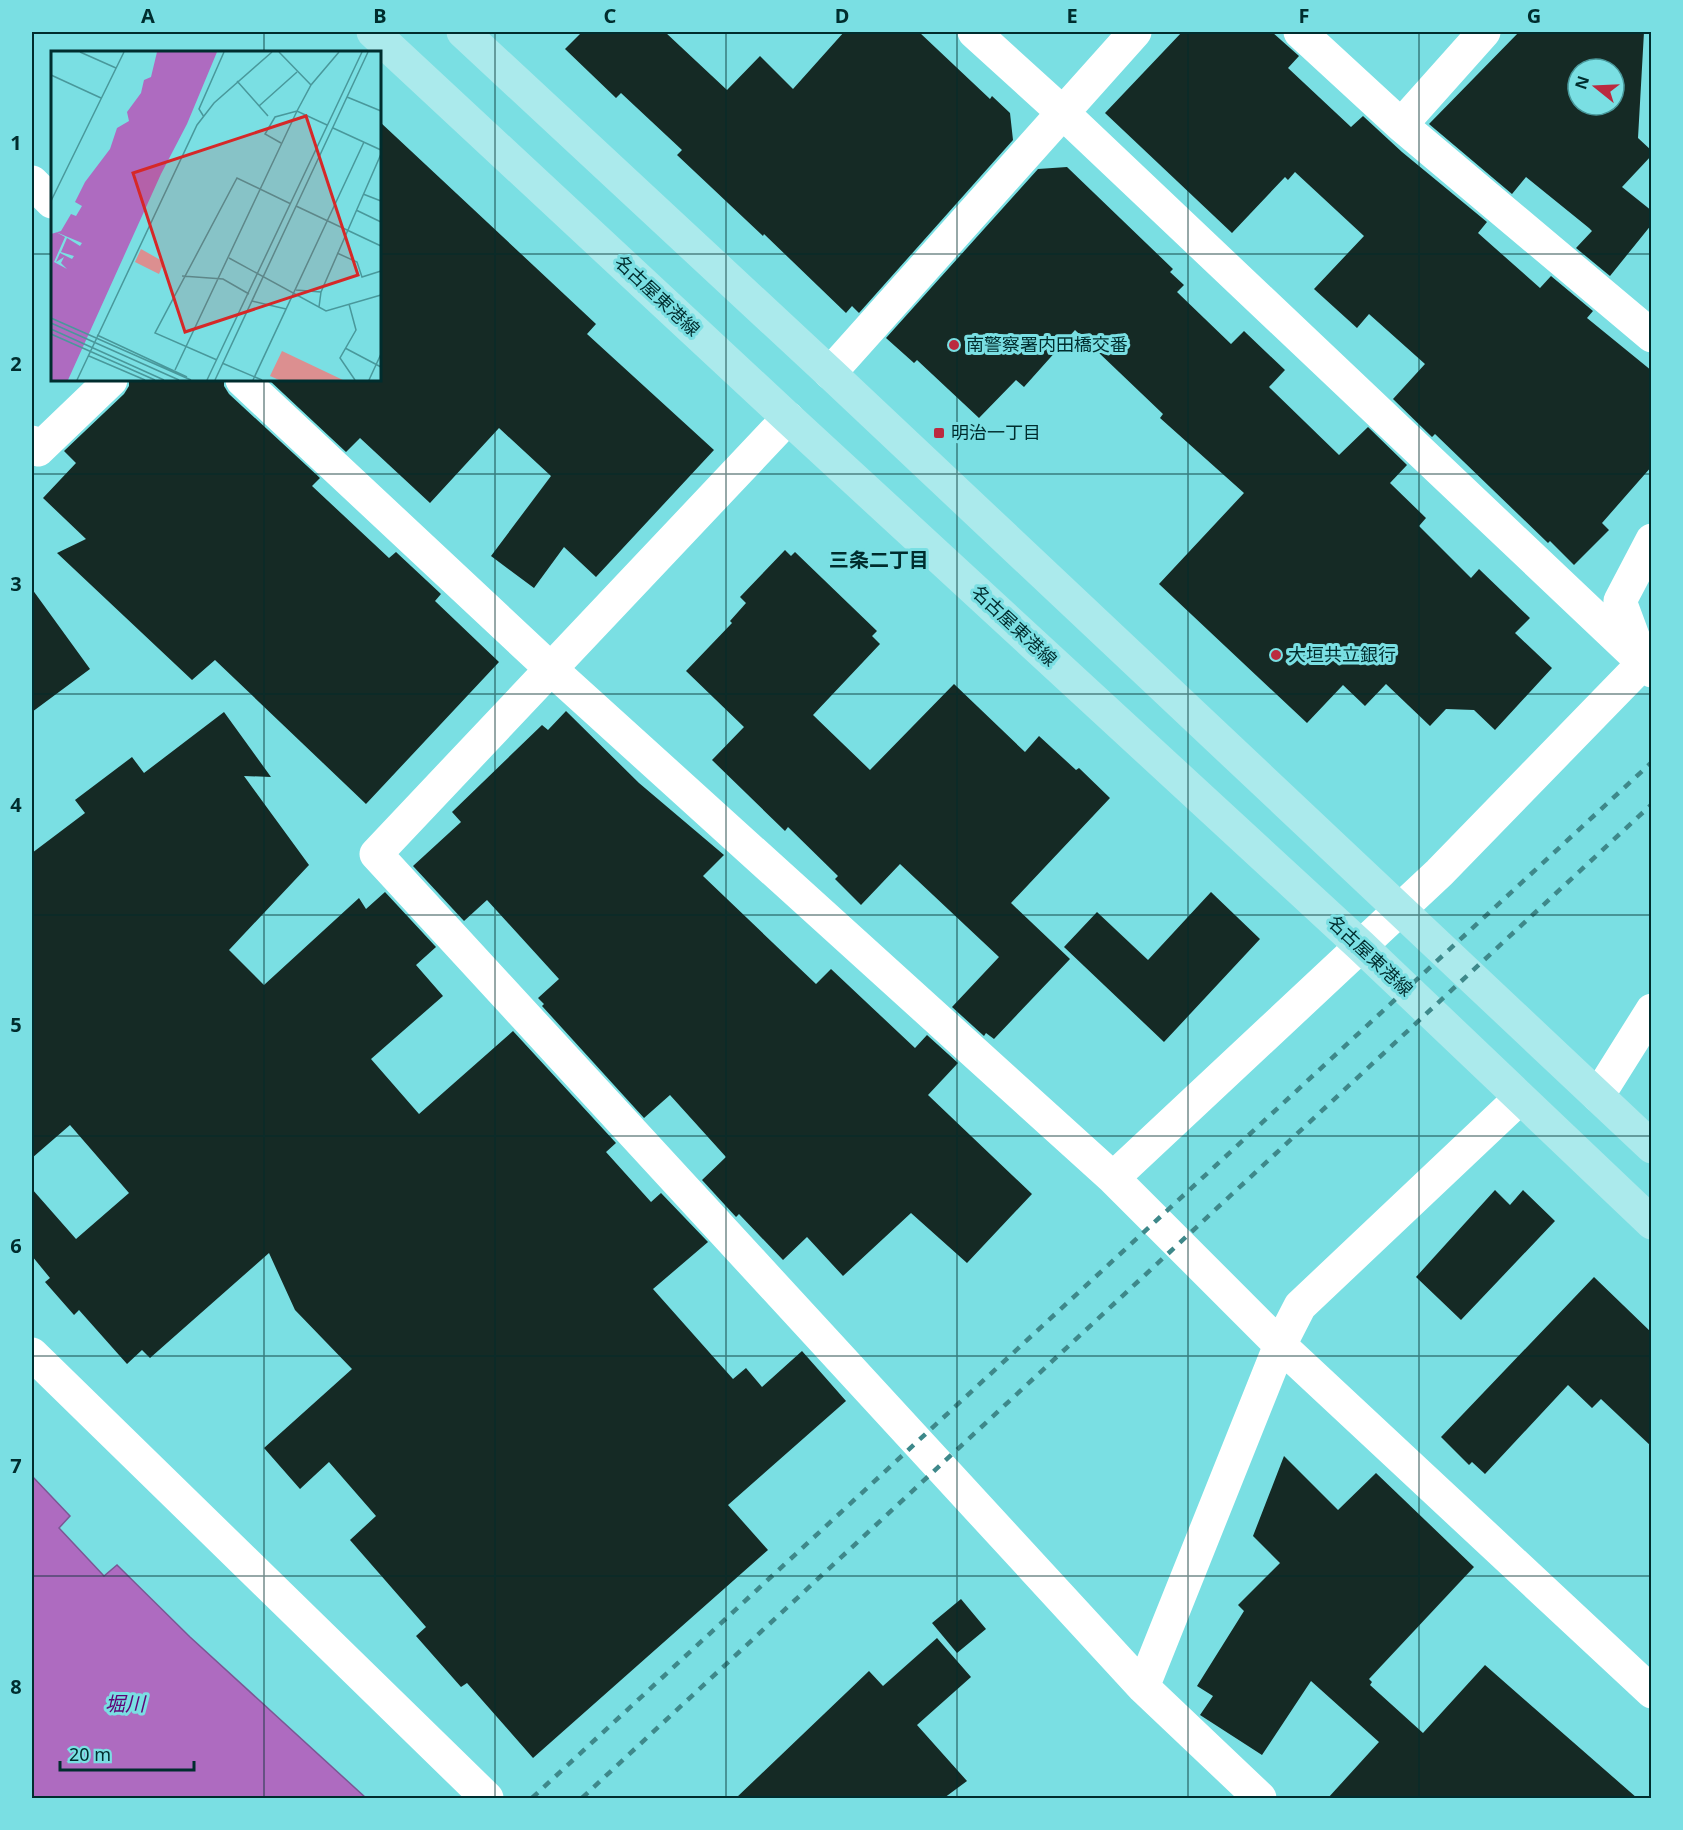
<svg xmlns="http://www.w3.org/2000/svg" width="1683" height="1830" font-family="'Noto Sans','Noto Sans JP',sans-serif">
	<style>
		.water { fill: #ae6bc0; stroke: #7a5894; stroke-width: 1.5 }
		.building { fill: #152a25; fill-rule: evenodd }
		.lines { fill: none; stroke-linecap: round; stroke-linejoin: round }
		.minor { stroke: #fff; stroke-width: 33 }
		.major { stroke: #abeaec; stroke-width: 33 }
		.rail { stroke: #3e888a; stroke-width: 4.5; stroke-dasharray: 8 8; stroke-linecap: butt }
		.grid { fill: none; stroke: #002d2e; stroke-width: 1.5; stroke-opacity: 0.55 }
		.poi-dot { fill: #bb2a3f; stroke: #7adfe3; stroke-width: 2 }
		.labels { text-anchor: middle; stroke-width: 6; stroke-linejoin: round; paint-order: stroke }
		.street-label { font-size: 18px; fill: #002d2e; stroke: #7adfe3 }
		.poi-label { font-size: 18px; fill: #002d2e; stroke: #7adfe3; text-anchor: start }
		.neighbourhood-label { font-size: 20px; font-weight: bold; fill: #002d2e; stroke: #7adfe3 }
		.water-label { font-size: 20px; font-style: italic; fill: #610475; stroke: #7adfe3 }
		.inset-road { fill: none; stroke: #49989b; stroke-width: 1.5 }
		.view { fill: #d62828; fill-opacity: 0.15; stroke: #d62828; stroke-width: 3 }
		.inset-edge { fill: none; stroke: #002d2e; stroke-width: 3 }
		.neatline { fill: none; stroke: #002d2e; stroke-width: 2 }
		.grid-label { font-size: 20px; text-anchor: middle; font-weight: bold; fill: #002d2e }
	</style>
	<rect width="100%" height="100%" fill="#7adfe3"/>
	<!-- water -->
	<path class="water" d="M 32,1476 L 70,1516 L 59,1528 L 104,1576 L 117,1565 L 190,1637 L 366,1798 L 32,1798 Z"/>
	<!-- building -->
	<path class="building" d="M 582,32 L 665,32 L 727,90 L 760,56 L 793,89 L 844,32 L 919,32 L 990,99 L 992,96 L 1010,113 L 1013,140 L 859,313 L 852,306 L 846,313 L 764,234 L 763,236 L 677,155 L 682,150 L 621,93 L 616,98 L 565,49 Z
		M 1182,32 L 1272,32 L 1299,56 L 1288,68 L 1351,127 L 1363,116 L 1402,152 L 1487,222 L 1478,233 L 1540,288 L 1551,276 L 1593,311 L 1587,318 L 1652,371 L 1652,466 L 1602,523 L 1609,530 L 1574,565 L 1550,541 L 1548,543 L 1435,434 L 1432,437 L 1393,399 L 1425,364 L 1369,314 L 1357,328 L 1314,289 L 1364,236 L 1295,172 L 1288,180 L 1285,177 L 1232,233 L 1105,113 Z
		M 1519,32 L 1644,32 L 1638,138 L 1652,151 L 1652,155 L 1622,187 L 1652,211 L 1652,224 L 1610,276 L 1576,248 L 1592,231 L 1589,228 L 1526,177 L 1512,194 L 1429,124 ZM 1578,69 L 1614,69 L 1614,105 L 1578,105 Z
		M 380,122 L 596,324 L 587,334 L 714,450 L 596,577 L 564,547 L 534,588 L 491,556 L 551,476 L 499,428 L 430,503 L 360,438 L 346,452 L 269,380 L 380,380 Z
		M 1067,167 L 1173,269 L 1170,272 L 1184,285 L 1177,292 L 1231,344 L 1244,331 L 1285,370 L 1269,387 L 1339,455 L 1368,427 L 1407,465 L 1390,483 L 1426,518 L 1419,526 L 1471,578 L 1479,569 L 1530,618 L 1515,633 L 1552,668 L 1495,730 L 1474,710 L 1446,709 L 1430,726 L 1386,684 L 1365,706 L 1343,685 L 1307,723 L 1159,584 L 1244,493 L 1160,418 L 1163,414 L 1075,330 L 1024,387 L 1016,380 L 979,418 L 917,360 L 914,363 L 886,338 L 1038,169 Z
		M 129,380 L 224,380 L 224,386 L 229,394 L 320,478 L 312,486 L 389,558 L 396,552 L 441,594 L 435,601 L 499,662 L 366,804 L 215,660 L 192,680 L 57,553 L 86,539 L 43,498 L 76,463 L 64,451 L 124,394 L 129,386 Z
		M 785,550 L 791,556 L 795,552 L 877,631 L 872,636 L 880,644 L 813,715 L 870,770 L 954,684 L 1025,752 L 1039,736 L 1076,770 L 1079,768 L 1110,798 L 1011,903 L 1070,959 L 994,1039 L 986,1033 L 984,1036 L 952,1007 L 999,957 L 900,864 L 861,905 L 835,879 L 838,876 L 788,827 L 785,831 L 712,760 L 744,727 L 686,671 L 732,623 L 730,621 L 746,603 L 740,597 Z
		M 32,589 L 90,669 L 32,712 Z
		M 566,711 L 639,783 L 724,855 L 703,876 L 816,984 L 831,969 L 915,1048 L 927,1035 L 958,1063 L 928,1095 L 1032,1194 L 967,1263 L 911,1213 L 843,1276 L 807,1237 L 783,1260 L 739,1214 L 736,1217 L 702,1180 L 726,1157 L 670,1095 L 644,1118 L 542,1006 L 544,1004 L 538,998 L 559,979 L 487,900 L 464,921 L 413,866 L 461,822 L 452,812 L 542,725 L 548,730 Z
		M 224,712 L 271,777 L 244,776 L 309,865 L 229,950 L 264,985 L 359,898 L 366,909 L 385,892 L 436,947 L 416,965 L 443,996 L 371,1059 L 419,1114 L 513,1031 L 616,1143 L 606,1152 L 651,1202 L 661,1193 L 708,1242 L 653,1289 L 733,1379 L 746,1368 L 762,1387 L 802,1351 L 846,1401 L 728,1505 L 768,1550 L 533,1758 L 467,1683 L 461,1687 L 416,1636 L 426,1627 L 350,1540 L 376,1516 L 329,1462 L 300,1489 L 264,1448 L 352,1369 L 295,1310 L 269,1253 L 150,1358 L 142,1350 L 127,1364 L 79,1310 L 74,1315 L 45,1282 L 50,1278 L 32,1256 L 32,1189 L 76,1239 L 129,1193 L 70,1125 L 32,1158 L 32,853 L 85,813 L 75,800 L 132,757 L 144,773 Z
		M 1211,892 L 1260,939 L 1164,1042 L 1064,947 L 1097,912 L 1148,960 Z
		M 1495,1190 L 1510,1205 L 1523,1190 L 1555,1221 L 1461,1320 L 1416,1277 Z
		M 1594,1277 L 1652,1333 L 1652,1447 L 1601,1399 L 1592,1408 L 1568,1385 L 1485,1474 L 1472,1462 L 1469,1465 L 1441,1437 Z
		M 1284,1456 L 1338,1510 L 1376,1473 L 1474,1567 L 1369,1679 L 1372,1682 L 1370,1685 L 1423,1733 L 1485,1665 L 1637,1798 L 1328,1798 L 1379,1742 L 1311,1681 L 1262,1755 L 1200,1715 L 1213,1696 L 1197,1686 L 1244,1611 L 1238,1605 L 1280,1563 L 1253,1536 Z
		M 961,1599 L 986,1629 L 957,1653 L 932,1623 Z
		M 937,1638 L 971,1677 L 917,1725 L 967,1781 L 944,1798 L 736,1798 L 869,1671 L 883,1686 Z"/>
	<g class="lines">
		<!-- minor -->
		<path class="minor" d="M 974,32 L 1062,112 L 1652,671
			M 1300,32 L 1401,125 L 1652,336
			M 1401,125 L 1484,32
			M 32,182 L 52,202
			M 830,373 L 1135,32
			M 242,380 L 551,669 L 1113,1178 L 1280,1345 L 1652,1692
			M 788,418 L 376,854 L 1143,1687 L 1260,1798
			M 32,442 L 38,450 L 111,380
			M 1640,655 L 1620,601 L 1652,540
			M 1598,1096 L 1652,1010
			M 1113,1178 L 1439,873 L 1652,654
			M 32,1354 L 487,1798
			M 1143,1687 L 1280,1345 L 1300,1306 L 1520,1098"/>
		<!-- major -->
		<path class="major" d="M 373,32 L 788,418 L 1361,946 L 1652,1223
			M 463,32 L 830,373 L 1652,1147"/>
		<!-- rail -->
		<path class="rail" d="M 532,1798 L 1652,762
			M 582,1798 L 1652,804"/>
	</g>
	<!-- grid -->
	<path class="grid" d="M 264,32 L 264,52M 495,32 L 495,1798M 726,32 L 726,1798M 957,32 L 957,1798M 1188,32 L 1188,1798M 1419,32 L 1419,1798M 32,254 L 52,254M 380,254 L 1652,254M 264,380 L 264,1798M 32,474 L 1652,474M 32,694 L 1652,694M 32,915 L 1652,915M 32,1136 L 1652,1136M 32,1356 L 1652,1356M 32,1576 L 1652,1576"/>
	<!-- markers -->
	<g class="poi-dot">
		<circle cx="954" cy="345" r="6"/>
		<rect x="933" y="427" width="12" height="12" rx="3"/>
		<circle cx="1276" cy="655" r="6"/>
	</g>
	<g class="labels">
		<!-- street labels -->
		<g class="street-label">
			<text transform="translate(657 296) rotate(43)" y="6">名古屋東港線</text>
			<text transform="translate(1014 626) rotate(43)" y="6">名古屋東港線</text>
			<text transform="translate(1370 956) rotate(43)" y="6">名古屋東港線</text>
		</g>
		<!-- poi labels -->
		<g class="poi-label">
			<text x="966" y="351">南警察署内田橋交番</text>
			<text x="951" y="439">明治一丁目</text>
			<text x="1288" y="661">大垣共立銀行</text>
		</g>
		<!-- neighbourhood labels -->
		<g class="neighbourhood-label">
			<text x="879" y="567">三条二丁目</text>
		</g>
		<!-- water labels -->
		<g class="water-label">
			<text x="125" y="1711">堀川</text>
		</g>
	</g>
	<!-- overview -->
	<g transform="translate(51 51)">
		<rect width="330" height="330" fill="#7adfe3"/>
		<path d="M 90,198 L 113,211 L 108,223 L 84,211 ZM 231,300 L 292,329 L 228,329 L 219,325 Z" fill="#dc8f90"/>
		<path d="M 106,1 L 166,1 L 136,73 L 110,123 L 17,329 L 0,329 L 0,183 L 10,180 L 20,163 L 25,165 L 31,155 L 24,151 L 34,131 L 59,98 L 66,77 L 78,70 L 76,61 L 90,42 L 93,29 L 100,26 Z" fill="#ae6bc0"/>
		<path d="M 5,181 L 31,192 L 29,195 L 16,187 L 10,201 L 23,205 L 21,208 L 9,202 L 5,211 L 13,206 L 10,212 L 16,218 L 3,211 L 14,186 Z" fill="#7adfe3"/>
		<path class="inset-road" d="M 29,1 L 65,17M 228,1 L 260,34M 0,24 L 50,47M 186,30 L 217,65M 296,46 L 330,60M 208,55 L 246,21M 153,66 L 148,58 L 173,1M 282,77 L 330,99M 230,92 L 214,83 L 224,66 L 246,60 L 276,74M 312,143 L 330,150M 0,150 L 73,1M 245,155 L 330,195M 305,159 L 330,171M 286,202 L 306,211 L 311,226 L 330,220M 178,207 L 275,260 L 330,244M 131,225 L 172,228 L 198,243M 245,239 L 270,241M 201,250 L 235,258M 298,253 L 305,279 L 289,307 L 304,329M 268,256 L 270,241 L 330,103M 0,267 L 140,329M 0,272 L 128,329M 0,278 L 113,329M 0,283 L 104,329M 46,284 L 136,326M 294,297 L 330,316M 38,305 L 94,329M 166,309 L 104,282 L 186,127 L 240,153M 171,312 L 211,329M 124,319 L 246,60 L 260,34 L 288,1M 26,329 L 146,74 L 163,52 L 221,1M 156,329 L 311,1M 164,329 L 317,1M 202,329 L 313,91M 318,329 L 330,303"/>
		<path class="view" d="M 255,65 L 307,224 L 134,281 L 82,122 Z"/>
		<rect width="330" height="330" class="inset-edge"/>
	</g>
	<!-- border -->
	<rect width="1683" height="1830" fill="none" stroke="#7adfe3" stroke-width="66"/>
	<!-- north arrow -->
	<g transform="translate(1596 87) rotate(288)"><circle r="28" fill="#7adfe3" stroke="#49989b" stroke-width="1.5"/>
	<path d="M0-4.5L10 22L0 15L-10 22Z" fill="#bb2a3f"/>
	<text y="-9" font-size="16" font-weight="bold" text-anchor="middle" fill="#002d2e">N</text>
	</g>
	<!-- scale -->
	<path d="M60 1761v9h134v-9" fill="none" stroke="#002d2e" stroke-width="3"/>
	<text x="69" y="1761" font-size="18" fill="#002d2e" stroke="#7adfe3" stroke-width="4.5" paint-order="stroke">20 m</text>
	<rect x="33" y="33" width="1617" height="1764" class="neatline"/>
	<g class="grid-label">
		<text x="148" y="23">A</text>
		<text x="380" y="23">B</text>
		<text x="610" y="23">C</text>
		<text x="842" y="23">D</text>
		<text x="1072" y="23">E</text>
		<text x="1304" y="23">F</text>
		<text x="1534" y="23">G</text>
		<text x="16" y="150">1</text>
		<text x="16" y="371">2</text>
		<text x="16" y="591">3</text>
		<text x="16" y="812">4</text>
		<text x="16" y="1032">5</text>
		<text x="16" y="1253">6</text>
		<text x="16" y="1473">7</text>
		<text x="16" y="1694">8</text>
	</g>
</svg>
